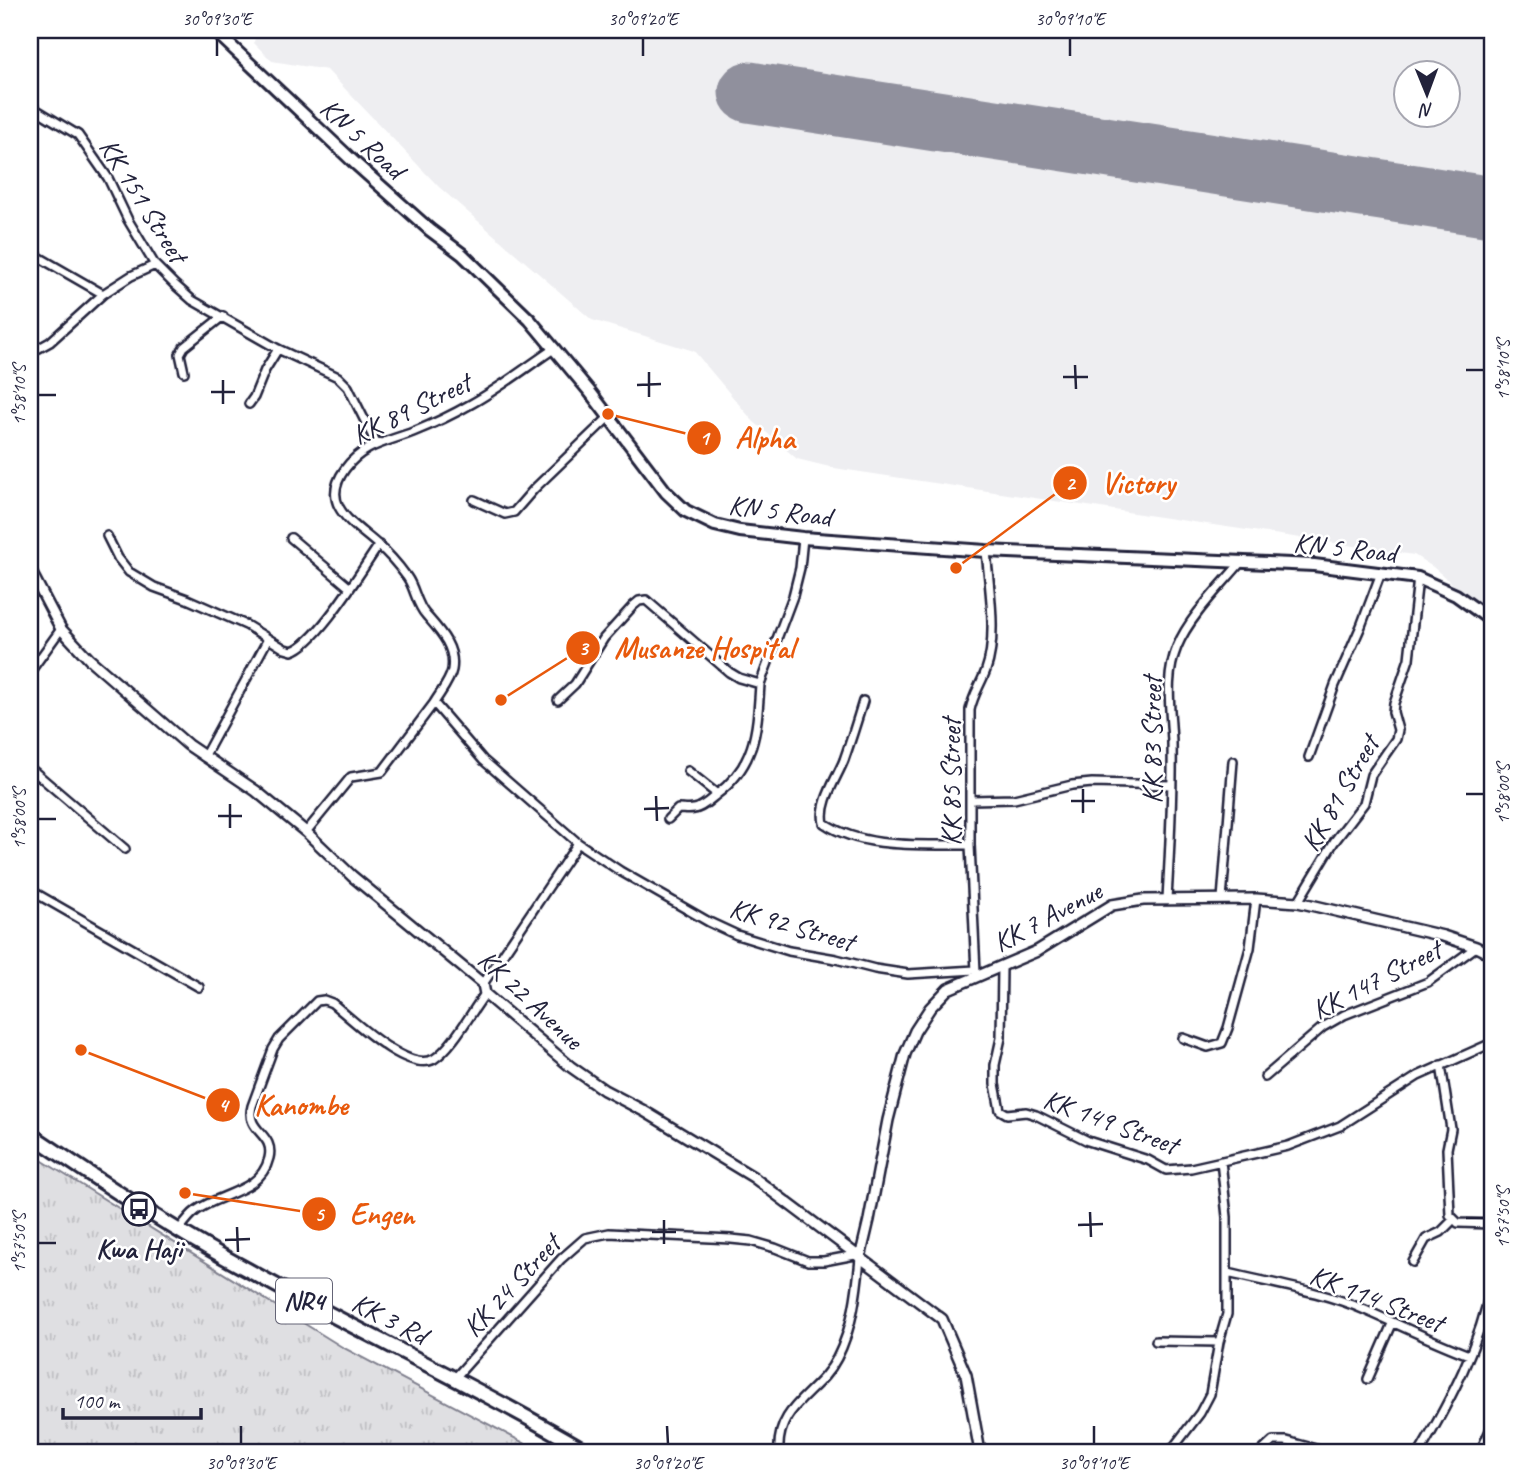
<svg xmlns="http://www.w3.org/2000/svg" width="1522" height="1482" font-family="Caveat,sans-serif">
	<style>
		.built { fill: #eeeef1; fill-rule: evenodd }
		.grass { fill: url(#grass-tufts); stroke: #80808e; stroke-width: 2 }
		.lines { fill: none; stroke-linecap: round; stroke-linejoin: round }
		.runway { stroke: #90909d; stroke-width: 61 }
		.minor-casing { stroke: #22223b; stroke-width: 12 }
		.tertiary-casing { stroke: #22223b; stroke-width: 14 }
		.secondary-casing { stroke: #22223b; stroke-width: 16 }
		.trunk-casing { stroke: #22223b; stroke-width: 18 }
		.minor { stroke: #fff; stroke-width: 7 }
		.tertiary { stroke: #fff; stroke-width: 9 }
		.secondary { stroke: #fff; stroke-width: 10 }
		.trunk { stroke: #fff; stroke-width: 12 }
		.ticks { fill: none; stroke: #22223b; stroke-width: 2.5 }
		.labels { text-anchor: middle; stroke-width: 5; stroke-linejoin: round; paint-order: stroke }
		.shield { fill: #fff; stroke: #646476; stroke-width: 2 }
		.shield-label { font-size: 26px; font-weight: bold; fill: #22223b }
		.street-label { font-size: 28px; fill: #22223b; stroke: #fff }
		.poi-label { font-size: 28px; font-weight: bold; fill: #22223b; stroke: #fff }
		.leader { fill: none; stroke: #e8590c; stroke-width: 2.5 }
		.callout-dot { fill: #e8590c; stroke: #fff; stroke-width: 2.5 }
		.mark-label { font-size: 21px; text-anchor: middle; font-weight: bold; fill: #fff }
		.callout-label { font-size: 30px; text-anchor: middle; font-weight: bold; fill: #e8590c; stroke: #fff; stroke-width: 5; stroke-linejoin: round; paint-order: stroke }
		.neatline { fill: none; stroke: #22223b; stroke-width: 2.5 }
		.ticks-label { font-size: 18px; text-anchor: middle; fill: #22223b }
	</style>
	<defs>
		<pattern id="grass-tufts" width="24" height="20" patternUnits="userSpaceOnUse" patternTransform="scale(1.75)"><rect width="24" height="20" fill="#dfdfe2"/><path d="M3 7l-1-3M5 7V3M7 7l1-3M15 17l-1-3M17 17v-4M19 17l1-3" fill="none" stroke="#bfbfc3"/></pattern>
	</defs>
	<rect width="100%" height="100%" fill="#fff"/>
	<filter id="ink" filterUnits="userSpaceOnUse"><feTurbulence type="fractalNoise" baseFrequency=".0143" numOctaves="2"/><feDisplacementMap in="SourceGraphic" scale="14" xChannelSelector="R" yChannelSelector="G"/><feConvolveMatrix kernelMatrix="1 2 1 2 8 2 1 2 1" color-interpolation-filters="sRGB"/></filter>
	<g filter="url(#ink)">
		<!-- built -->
		<path class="built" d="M 256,30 L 1492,30 L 1492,618 L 1433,567 L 1414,555 L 834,468 L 797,459 L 753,421 L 694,351 L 592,320 L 439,187 L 327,70 L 272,61 L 254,43 ZM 1406,74 L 1448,74 L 1448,116 L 1406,116 Z"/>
		<!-- grass -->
		<path class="grass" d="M 30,1153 L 342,1347 L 541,1452 L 30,1452 Z"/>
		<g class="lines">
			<!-- runway -->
			<path class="runway" d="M 749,92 L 1492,207"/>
			<defs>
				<path id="minor" d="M 30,106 L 78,135 L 108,178 L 128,220 L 155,265 L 174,284 L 192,300 L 278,349 L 338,377 L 348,387 L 376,443
					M 30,252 L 103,294 L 131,276 L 155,265
					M 555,348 C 528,366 500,388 471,404 C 452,415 433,424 413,432 C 387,442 362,445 345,469 C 318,506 355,524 378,545 C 388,553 399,566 407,577 C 415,588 416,604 426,615 C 439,630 456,647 452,670 C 450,681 440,693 434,703 L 483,760 L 578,843 L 620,871 L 709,922 L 737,935 L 789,951 L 836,959 L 875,969 L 908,974 L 975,970
					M 30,353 L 50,342 L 103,294
					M 184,372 L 180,354 L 184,347 L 223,316
					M 249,404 L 254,397 L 265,370 L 278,349
					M 474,500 L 505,514 L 514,512 L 534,489 L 610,416
					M 107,536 L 118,558 L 129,572 L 154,587 L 187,599 L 246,625 L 285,649 L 292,651 C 318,643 362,569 379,545
					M 291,538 L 350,588
					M 30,672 L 61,629
					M 558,700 L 575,684 L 604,638 L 633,606 L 639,601 L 646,600 L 729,672 L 739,678 L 760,684 L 793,596 L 800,568 L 803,538
					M 863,701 C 857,721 851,740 844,760 C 837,778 819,803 824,823 C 864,850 923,844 970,845
					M 204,757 L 268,639
					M 1309,757 L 1335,685 L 1361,626 L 1381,573
					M 30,768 L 125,849
					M 688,771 L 717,794
					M 971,800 L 1014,799 L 1072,785 L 1092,783 L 1171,785
					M 668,819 L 678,809 C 683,809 689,810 694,809 C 702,808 710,800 716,795 C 756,765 757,731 760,684
					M 306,832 L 351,777 L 382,772 L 434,703
					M 30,890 L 199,987
					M 1167,899 C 1170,847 1173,795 1172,743 C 1171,710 1164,679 1177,647 C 1189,617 1221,586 1242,561
					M 1222,899 L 1233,761
					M 1298,902 L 1334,842 L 1364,803 L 1371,775 L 1396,739 L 1398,730 L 1393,712 L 1394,703 L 1409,659 L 1418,578
					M 1002,967 L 1001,1038 L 995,1065 L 995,1084 L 1000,1110 L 1007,1114 L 1026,1112 L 1036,1115 L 1088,1141 L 1148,1160 L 1166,1170 L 1191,1168 L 1288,1146 L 1340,1126 L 1418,1076 L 1492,1043
					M 976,972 L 970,845 L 970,710 C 973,695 981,684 986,670 C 998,638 989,585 986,551
					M 483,984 L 578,843
					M 1183,1038 L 1208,1047 L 1222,1043 L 1228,1028 L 1250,948 L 1256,899
					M 1441,1065 L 1451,1129 L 1447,1149 L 1450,1215 L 1458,1223 L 1492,1224
					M 1265,1077 L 1323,1027 L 1344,1015 L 1428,982 L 1476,947
					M 179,1230 C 184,1223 190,1215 197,1210 C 221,1193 261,1192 269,1158 C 275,1133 245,1132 252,1106 L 273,1049 L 279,1039 L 317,1001 L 324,1000 L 332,1003 C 352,1019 408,1074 434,1059 C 453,1047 471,1012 485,994
					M 1413,1262 L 1426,1239 L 1441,1232 L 1453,1220
					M 1228,1273 C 1273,1284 1322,1291 1365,1310 C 1400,1325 1434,1342 1469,1355
					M 1156,1341 L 1219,1342
					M 454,1379 L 561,1259 L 585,1238 L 609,1233 L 731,1239 L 751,1241 L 775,1248 L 808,1261 L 824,1261 L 855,1255
					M 1368,1379 L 1392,1324
					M 779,1452 C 776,1405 819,1394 837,1358 C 853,1327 857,1291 860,1258
					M 1170,1452 L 1200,1413 L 1210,1394 L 1219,1342 L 1227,1314 L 1227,1217 L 1221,1161
					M 1261,1452 L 1273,1441 L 1286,1441 L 1327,1452
					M 1420,1452 C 1451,1399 1480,1344 1492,1283
					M 1480,1452 L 1492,1426"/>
				<path id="tertiary" d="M 30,570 L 61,629 L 89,659 L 188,745 L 256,791 L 306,832 L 352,876 L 483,984 L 485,994 L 571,1067 L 604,1090 L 644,1111 L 753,1177 L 942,1319 L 966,1375 L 980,1452
					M 860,1258 L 869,1220 L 888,1120 L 905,1054 L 915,1031 L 930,1008 L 948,989 L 1037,951 L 1112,905 L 1143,900 L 1256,899 L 1298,902 L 1443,936 L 1476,947 L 1492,955"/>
				<path id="secondary" d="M 214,30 L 357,165 L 430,230 L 462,254 L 530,320 L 590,392 L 666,492 L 686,511 L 715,525 L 740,531 L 803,538 L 986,551 L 1314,565 L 1418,578 L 1456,595 L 1492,621"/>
				<path id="trunk" d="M 30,1134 C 100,1181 171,1229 246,1269 C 359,1332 476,1386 588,1452"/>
			</defs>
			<!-- minor casing -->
			<use href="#minor" class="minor-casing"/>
			<!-- tertiary casing -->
			<use href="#tertiary" class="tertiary-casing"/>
			<!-- secondary casing -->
			<use href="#secondary" class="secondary-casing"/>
			<!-- trunk casing -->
			<use href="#trunk" class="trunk-casing"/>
			<!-- minor -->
			<use href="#minor" class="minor"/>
			<!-- tertiary -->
			<use href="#tertiary" class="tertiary"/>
			<!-- secondary -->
			<use href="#secondary" class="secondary"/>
			<!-- trunk -->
			<use href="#trunk" class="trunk"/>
		</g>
	</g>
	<!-- ticks -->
	<path class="ticks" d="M 217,38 L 217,56M 643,38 L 643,56M 1070,38 L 1070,56M 1075,365 L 1076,389M 1466,370 L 1484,370M 649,372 L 649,397M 1063,377 L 1088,377M 223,380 L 223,404M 637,385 L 661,384M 211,392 L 235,392M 38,395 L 56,395M 1083,789 L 1083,813M 1466,794 L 1484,794M 656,796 L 657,821M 1071,801 L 1095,801M 230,804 L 230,828M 644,809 L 669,808M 218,816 L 242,816M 38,819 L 56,819M 1090,1212 L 1091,1237M 1466,1218 L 1484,1218M 664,1220 L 664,1244M 1078,1225 L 1103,1224M 237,1227 L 238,1252M 652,1232 L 676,1232M 225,1240 L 250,1239M 38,1243 L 56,1243M 241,1426 L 241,1444M 667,1426 L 668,1444M 1094,1426 L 1094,1444"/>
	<!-- icons -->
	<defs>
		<symbol id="bus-ring" viewBox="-11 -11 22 22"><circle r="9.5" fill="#fff" stroke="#22223b" stroke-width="1.5"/><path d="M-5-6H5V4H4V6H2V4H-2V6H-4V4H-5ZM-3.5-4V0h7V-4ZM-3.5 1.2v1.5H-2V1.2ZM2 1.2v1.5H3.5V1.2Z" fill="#22223b"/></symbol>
	</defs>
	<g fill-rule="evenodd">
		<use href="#bus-ring" x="120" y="1190" width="38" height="38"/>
	</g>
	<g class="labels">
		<!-- shield labels -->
		<rect class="shield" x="276" y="1278.5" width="56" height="45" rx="5"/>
		<g class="shield-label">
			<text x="304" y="1310">NR4</text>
		</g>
		<!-- street labels -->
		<g class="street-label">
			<text transform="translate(363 138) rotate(43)" y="10">KN 5 Road</text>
			<text transform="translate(144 200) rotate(58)" y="10">KK 151 Street</text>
			<text transform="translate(411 408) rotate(-26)" y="10">KK 89 Street</text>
			<text transform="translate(780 510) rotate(7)" y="10">KN 5 Road</text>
			<text transform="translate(1345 547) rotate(6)" y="10">KN 5 Road</text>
			<text transform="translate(1151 740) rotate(-90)" y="10">KK 83 Street</text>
			<text transform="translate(950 782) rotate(-90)" y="10">KK 85 Street</text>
			<text transform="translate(1339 793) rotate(-60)" y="10">KK 81 Street</text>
			<text transform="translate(1047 916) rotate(-28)" y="10">KK 7 Avenue</text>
			<text transform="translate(792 924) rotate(16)" y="10">KK 92 Street</text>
			<text transform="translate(1376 979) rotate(-27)" y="10">KK 147 Street</text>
			<text transform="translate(531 999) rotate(43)" y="10">KK 22 Avenue</text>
			<text transform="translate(1111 1121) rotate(20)" y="10">KK 149 Street</text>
			<text transform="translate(511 1285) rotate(-47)" y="10">KK 24 Street</text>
			<text transform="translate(1377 1298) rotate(21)" y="10">KK 114 Street</text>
			<text transform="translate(390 1318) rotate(27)" y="10">KK 3 Rd</text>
		</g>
		<!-- poi labels -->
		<g class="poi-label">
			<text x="139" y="1258">Kwa Haji</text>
		</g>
	</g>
	<!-- callouts -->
	<path class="leader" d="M608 414L704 438M956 568L1070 483M501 700L583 648M81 1050L223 1105M185 1193L319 1214"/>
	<g class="callout-dot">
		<circle cx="608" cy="414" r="7"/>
		<circle cx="956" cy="568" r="7"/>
		<circle cx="501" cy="700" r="7"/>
		<circle cx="81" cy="1050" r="7"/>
		<circle cx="185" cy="1193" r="7"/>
		<circle cx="704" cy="438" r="18"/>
		<circle cx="1070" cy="483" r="18"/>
		<circle cx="583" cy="648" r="18"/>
		<circle cx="223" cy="1105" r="18"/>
		<circle cx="319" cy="1214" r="18"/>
	</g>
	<g class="mark-label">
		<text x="704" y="445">1</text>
		<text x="1070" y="490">2</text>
		<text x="583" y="655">3</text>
		<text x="223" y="1112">4</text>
		<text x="319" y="1221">5</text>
	</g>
	<g class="callout-label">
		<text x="765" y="448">Alpha</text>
		<text x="1138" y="493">Victory</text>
		<text x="704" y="658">Musanze Hospital</text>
		<text x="301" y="1115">Kanombe</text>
		<text x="382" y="1224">Engen</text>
	</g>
	<!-- margin -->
	<rect width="1522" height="1482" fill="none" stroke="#fff" stroke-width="77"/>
	<!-- north arrow -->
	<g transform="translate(1427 94) rotate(179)"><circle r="33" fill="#ffffff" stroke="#a7a7b1" stroke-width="2"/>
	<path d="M0-5L12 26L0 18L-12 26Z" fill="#22223b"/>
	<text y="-10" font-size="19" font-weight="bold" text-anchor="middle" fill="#22223b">N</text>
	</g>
	<!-- scale -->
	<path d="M63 1408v10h138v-10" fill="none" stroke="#22223b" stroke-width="3.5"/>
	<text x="74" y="1408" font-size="21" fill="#22223b" stroke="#ffffff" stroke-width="5" paint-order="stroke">100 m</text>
	<rect x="38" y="38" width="1446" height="1406" class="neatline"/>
	<g class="ticks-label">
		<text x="217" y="25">30°09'30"E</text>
		<text x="643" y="25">30°09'20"E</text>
		<text x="1070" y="25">30°09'10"E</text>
		<text transform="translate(1503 370) rotate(-90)" y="6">1°58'10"S</text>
		<text transform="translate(19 395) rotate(-90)" y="6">1°58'10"S</text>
		<text transform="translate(1503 794) rotate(-90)" y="6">1°58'00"S</text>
		<text transform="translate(19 819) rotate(-90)" y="6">1°58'00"S</text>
		<text transform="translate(1503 1218) rotate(-90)" y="6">1°57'50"S</text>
		<text transform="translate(19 1243) rotate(-90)" y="6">1°57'50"S</text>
		<text x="241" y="1469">30°09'30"E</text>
		<text x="668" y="1469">30°09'20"E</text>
		<text x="1094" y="1469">30°09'10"E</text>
	</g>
</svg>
